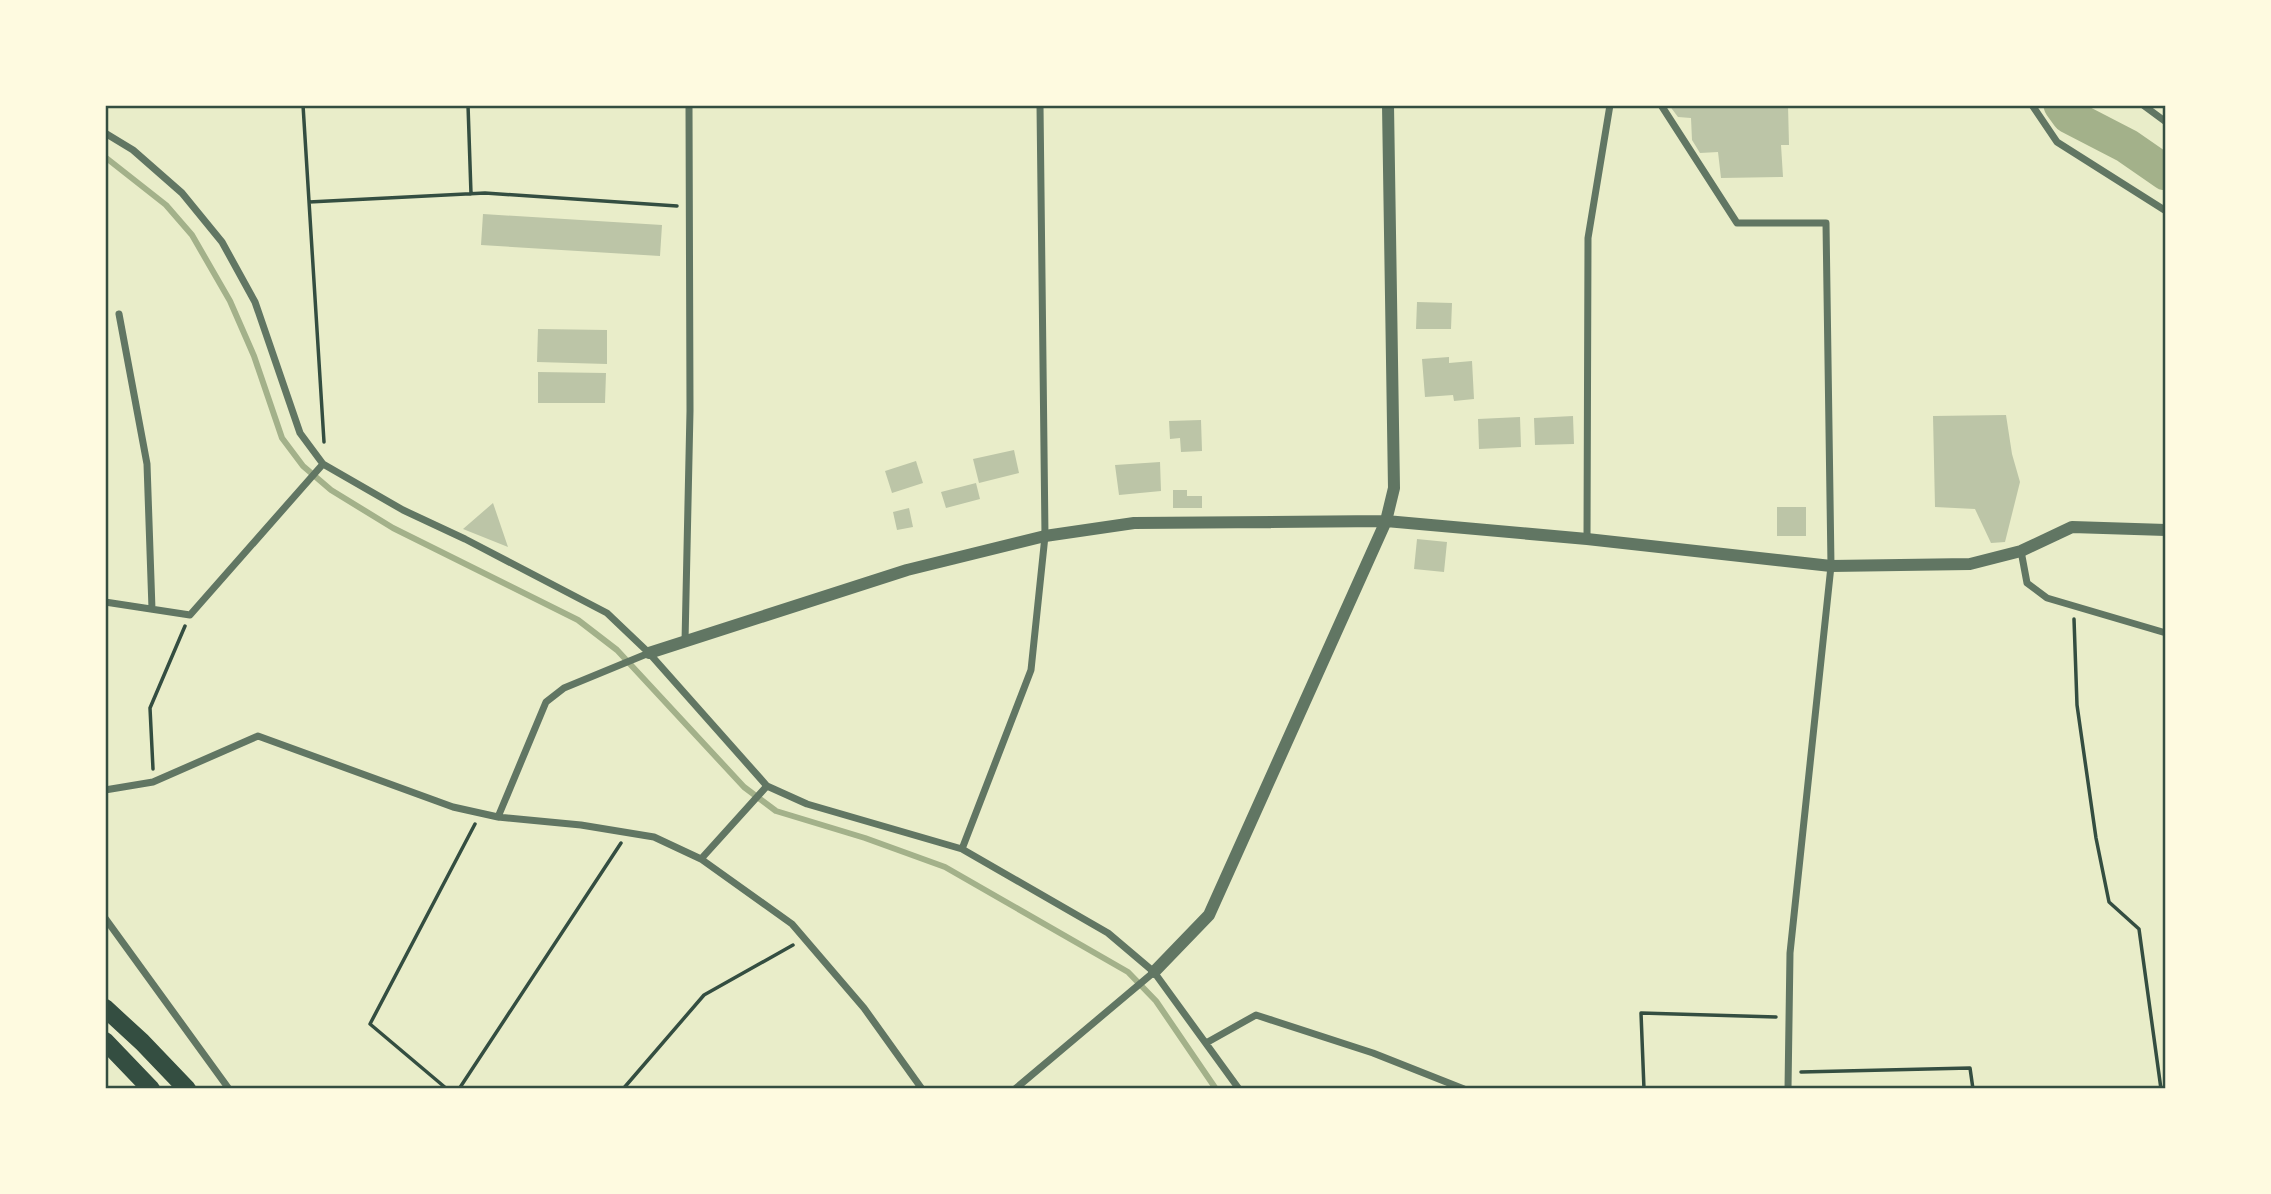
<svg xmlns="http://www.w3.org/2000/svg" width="2271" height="1194" font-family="Karla,sans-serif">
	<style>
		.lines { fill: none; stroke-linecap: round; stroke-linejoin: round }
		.stream { stroke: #a3b18a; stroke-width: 6 }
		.river { stroke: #a3b18a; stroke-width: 35 }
		.building { fill: #bcc5a7 }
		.path { stroke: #344e41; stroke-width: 3.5 }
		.minor { stroke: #617663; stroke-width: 7 }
		.tertiary { stroke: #617663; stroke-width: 12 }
		.primary { stroke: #344e41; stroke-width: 18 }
		.neatline { fill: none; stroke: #344e41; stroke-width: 2.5 }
	</style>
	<rect width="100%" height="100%" fill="#e9edc9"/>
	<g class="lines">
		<!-- stream -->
		<path class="stream" d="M 105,157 L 166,205 L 192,235 L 230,301 L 254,356 L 282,438 L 303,466 L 331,490 L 393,528 L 578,620 L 617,650 L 744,787 L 776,811 L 865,838 L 945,867 L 1128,972 L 1156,1001 L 1216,1089"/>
		<!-- river -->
		<path class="river" d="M 2061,105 L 2069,116 L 2127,146 L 2166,173"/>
	</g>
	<!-- building -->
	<path class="building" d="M 1669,105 L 1788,105 L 1789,145 L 1781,145 L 1783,177 L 1721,178 L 1718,152 L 1700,153 L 1692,140 L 1691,118 L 1678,117 Z
		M 483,214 L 662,225 L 660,256 L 481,245 Z
		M 1417,302 L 1452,303 L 1451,329 L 1416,329 Z
		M 538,329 L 607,330 L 607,364 L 537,362 Z
		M 1449,357 L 1449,363 L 1472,361 L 1474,399 L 1454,401 L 1453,395 L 1425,397 L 1422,359 Z
		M 538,372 L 606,373 L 605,403 L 538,403 Z
		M 2006,415 L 2012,454 L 2020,482 L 2005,542 L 1991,543 L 1975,509 L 1935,507 L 1933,416 Z
		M 1573,416 L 1574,444 L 1535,445 L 1534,418 Z
		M 1520,417 L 1521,447 L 1479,449 L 1478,419 Z
		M 1201,420 L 1202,451 L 1181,452 L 1180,438 L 1170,439 L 1169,421 Z
		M 1014,450 L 1019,473 L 979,483 L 973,459 Z
		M 916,461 L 923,483 L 892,493 L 885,471 Z
		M 1160,462 L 1161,491 L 1119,495 L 1115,465 Z
		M 976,483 L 980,499 L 946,508 L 941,492 Z
		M 1173,490 L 1187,490 L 1187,496 L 1202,496 L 1202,508 L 1173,508 Z
		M 493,503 L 508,547 L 463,529 Z
		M 1777,507 L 1806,507 L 1806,536 L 1777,536 Z
		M 909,508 L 913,527 L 897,530 L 893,512 Z
		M 1417,539 L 1447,542 L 1444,572 L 1414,569 Z"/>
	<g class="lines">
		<!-- path -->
		<path class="path" d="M 303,105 L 324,442
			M 468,105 L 471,194
			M 309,202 L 485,193 L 677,206
			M 2074,619 L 2077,705 L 2096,838 L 2109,902 L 2139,929 L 2161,1089
			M 153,769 L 150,708 L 185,626
			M 1801,1072 L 1970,1068 L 1973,1089
			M 447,1089 L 370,1024 L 475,824
			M 459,1089 L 621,843
			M 623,1089 L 704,995 L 793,945
			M 1644,1089 L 1641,1013 L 1776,1017"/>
		<!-- minor -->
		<path class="minor" d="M 1661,105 L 1737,223 L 1826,223 L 1831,566 L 1790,953 L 1788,1089
			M 2032,105 L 2057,142 L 2166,211
			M 2143,105 L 2166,122
			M 105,133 L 133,150 L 182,193 L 222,242 L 255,302 L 300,433 L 323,464 L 403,510 L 465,539 L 607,613 L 649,653 L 767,786 L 807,804 L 962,849 L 1108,933 L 1154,972 L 1239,1089
			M 119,314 L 147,464 L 152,609
			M 1587,539 L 1588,238 L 1610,105
			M 2021,551 L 2027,583 L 2047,598 L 2166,633
			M 105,602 L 190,615 L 323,464
			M 685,642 L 690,411 L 689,105
			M 105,790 L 153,782 L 258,736 L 453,807 L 498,817 L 581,825 L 654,837 L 701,859 L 792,924 L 864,1008 L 922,1089
			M 498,817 L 546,702 L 564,688 L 649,653
			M 962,849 L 1031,670 L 1045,536 L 1040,105
			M 701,859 L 767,786
			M 105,918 L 229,1089
			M 1206,1043 L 1256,1015 L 1373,1053 L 1464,1089
			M 1015,1089 L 1154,972"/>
		<!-- tertiary -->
		<path class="tertiary" d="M 649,653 L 907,570 L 1045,536 L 1134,523 L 1386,521 L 1587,539 L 1831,566 L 1970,564 L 2021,551 L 2072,527 L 2166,530
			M 1154,972 L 1209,915 L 1386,521 L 1394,488 L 1388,105"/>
		<!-- primary -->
		<path class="primary" d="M 105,1008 L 142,1042 L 187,1089
			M 105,1041 L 151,1089"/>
	</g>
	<!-- border -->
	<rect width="2271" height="1194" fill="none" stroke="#fefae0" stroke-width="214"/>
	<rect x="107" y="107" width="2057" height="980" class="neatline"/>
</svg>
